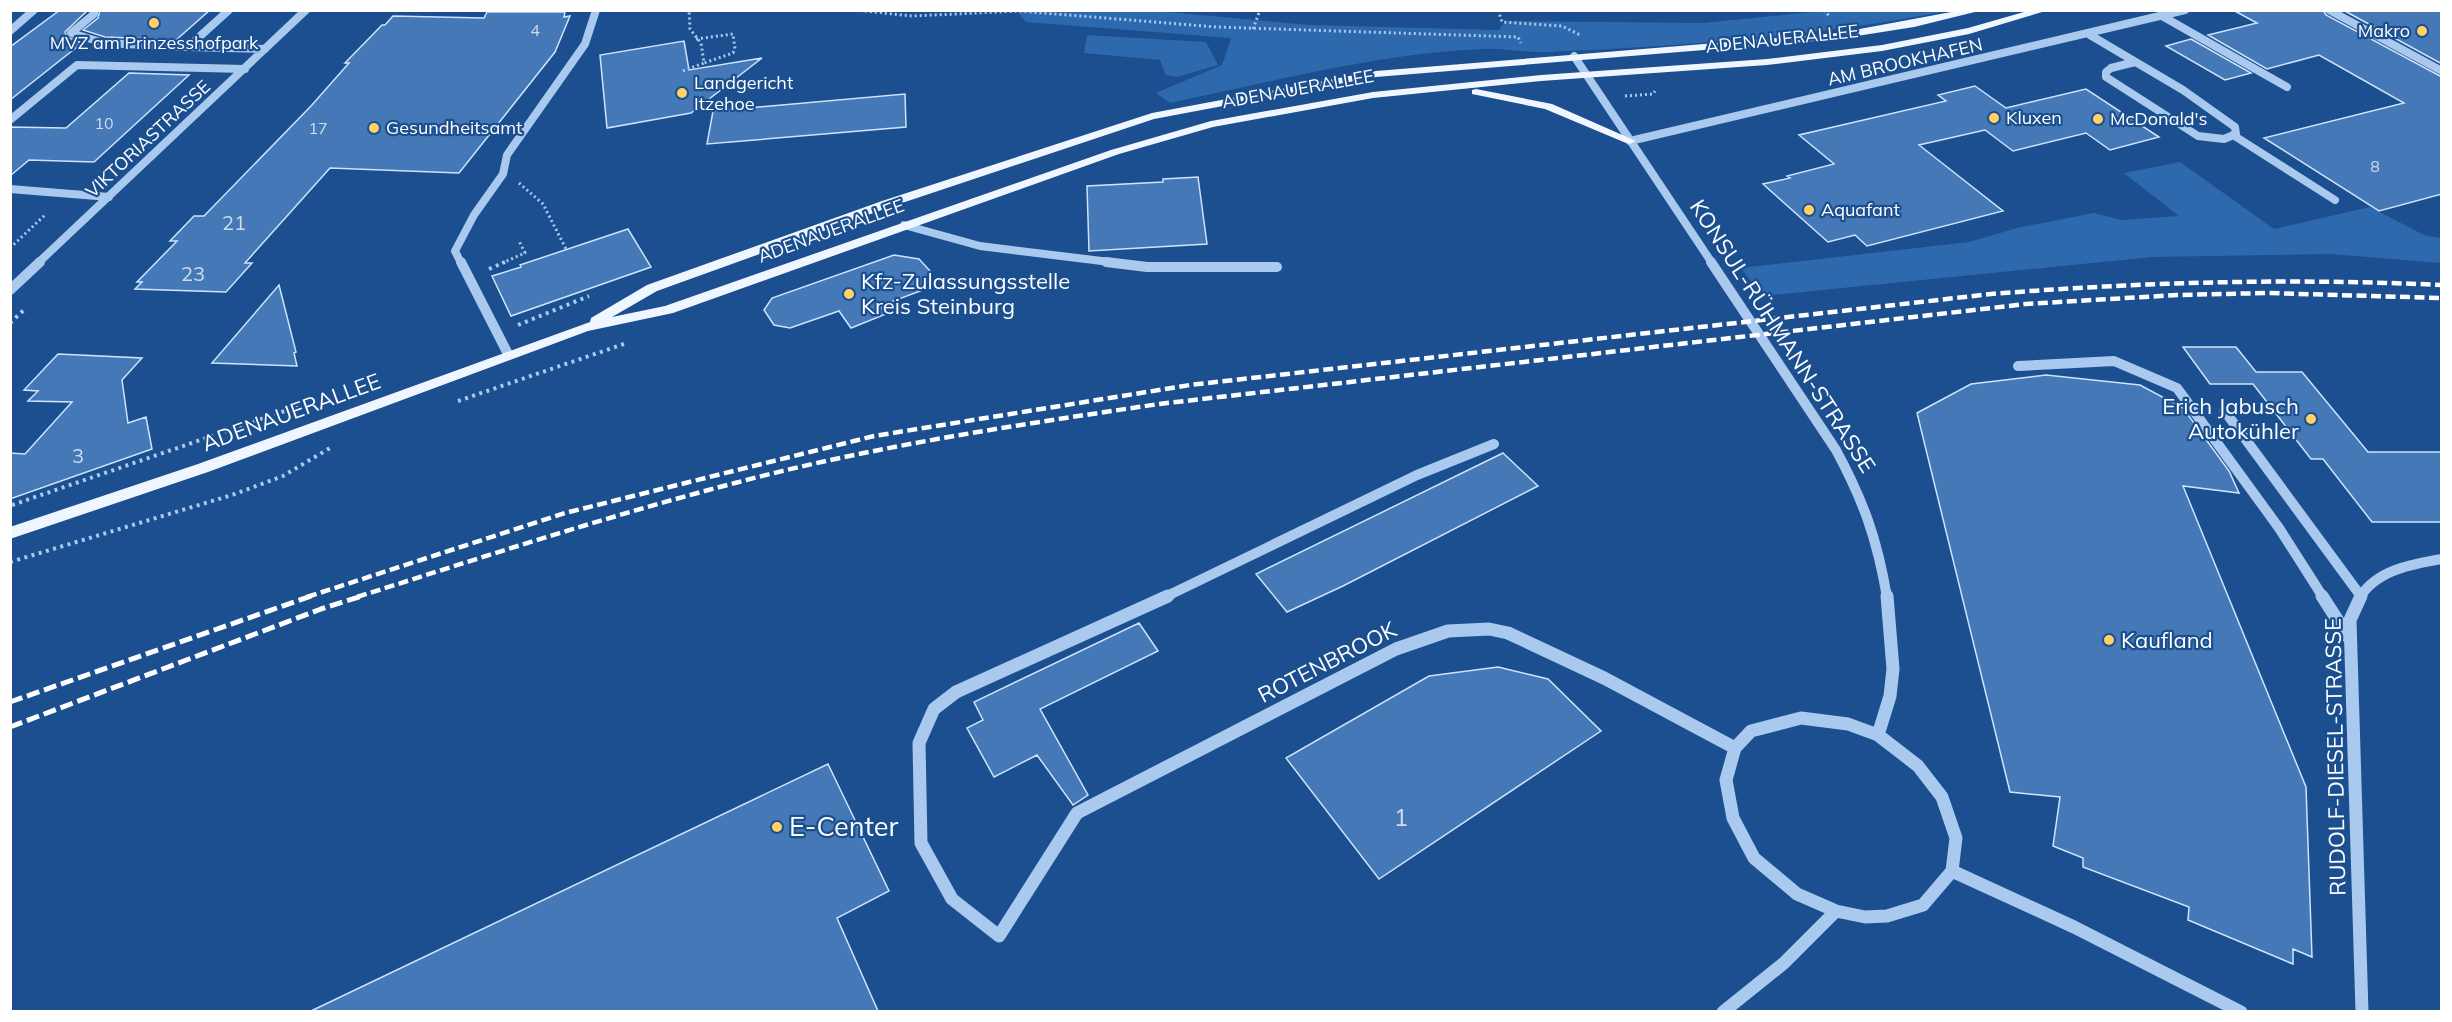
<svg xmlns="http://www.w3.org/2000/svg" width="2452" height="1022" font-family="Mulish,sans-serif">
	<style>
		.green { fill: #2e69ad }
		.building { fill: #4478b7; stroke: #cfe3fa; stroke-width: 1.5 }
		.lines { fill: none; stroke-linecap: round; stroke-linejoin: round }
		.path-far1 { stroke: #a9c9ee; stroke-width: 3; stroke-dasharray: 2 3; stroke-linecap: butt }
		.path { stroke: #a9c9ee; stroke-width: 4; stroke-dasharray: 3 4.5; stroke-linecap: butt }
		.minor-far2 { stroke: #a9c9ee; stroke-width: 8 }
		.minor-far1 { stroke: #a9c9ee; stroke-width: 10 }
		.minor { stroke: #a9c9ee; stroke-width: 13 }
		.major { fill: #f0f6ff; fill-rule: evenodd }
		.rail-far1 { stroke: #fff; stroke-width: 4.5; stroke-dasharray: 10 4.5; stroke-linecap: butt }
		.rail { stroke: #fff; stroke-width: 5; stroke-dasharray: 13 5; stroke-linecap: butt }
		.poi-dot { fill: #ffd166; stroke: #1b4f8f; stroke-width: 2 }
		.labels { text-anchor: middle; stroke-width: 4.5; stroke-linejoin: round; paint-order: stroke }
		.far-number-label { font-size: 16px; fill: #d0dded }
		.far-poi-label { font-size: 18px; fill: #fff; stroke: #1b4f8f; text-anchor: start }
		.far-street-label { font-size: 18px; fill: #fff; stroke: #1b4f8f }
		.number-label { font-size: 20px; fill: #d0dded }
		.poi-label { font-size: 22px; fill: #fff; stroke: #1b4f8f; text-anchor: start }
		.street-label { font-size: 22px; fill: #fff; stroke: #1b4f8f }
		.near-number-label { font-size: 24px; fill: #d0dded }
		.near-poi-label { font-size: 27px; fill: #fff; stroke: #1b4f8f; text-anchor: start }
	</style>
	<rect width="100%" height="100%" fill="#1b4f8f"/>
	<!-- green -->
	<path class="green" d="M 1146,10 L 1309,25 L 1499,30 L 1505,21 L 1703,23 L 1831,10 L 1947,11 C 1815,37 1680,46 1546,52 C 1525,53 1504,48 1483,49 C 1380,53 1271,82 1170,103 L 1156,93 L 1222,65 L 1231,38 L 1026,22 L 1017,11 Z
		M 1087,35 L 1206,42 L 1218,65 L 1177,77 L 1166,75 L 1160,60 L 1084,53 Z
		M 2180,162 L 2274,229 L 2370,207 L 2426,236 L 2441,238 L 2441,263 L 2331,254 L 2153,257 L 1762,296 L 1741,268 L 1969,242 L 2021,227 L 2094,213 L 2122,220 L 2179,216 L 2124,173 Z"/>
	<!-- building -->
	<path class="building" d="M 60,10 L 88,10 L 65,32 L 67,37 L 82,43 L 10,100 L 10,47 Z
		M 100,10 L 210,10 L 176,40 L 105,37 L 83,30 L 98,18 Z
		M 2233,10 L 2323,10 L 2326,15 L 2442,77 L 2442,194 L 2379,211 L 2264,138 L 2404,103 L 2319,55 L 2267,69 L 2208,35 L 2257,23 Z
		M 2343,10 L 2442,10 L 2442,64 Z
		M 487,12 L 565,12 L 564,17 L 570,16 L 555,52 L 459,173 L 330,168 L 245,263 L 252,263 L 226,292 L 135,289 L 142,282 L 137,282 L 177,241 L 170,241 L 194,216 L 204,216 L 311,106 L 349,63 L 345,63 L 382,25 L 385,25 L 393,16 L 484,18 Z
		M 2191,39 L 2251,73 L 2225,80 L 2166,46 Z
		M 684,41 L 689,70 L 762,58 L 691,113 L 607,128 L 600,55 Z
		M 129,73 L 189,75 L 94,162 L 29,160 L 10,176 L 10,127 L 66,128 Z
		M 1975,86 L 2006,108 L 2086,89 L 2159,137 L 2110,150 L 2086,133 L 2013,151 L 1985,130 L 1919,145 L 2003,211 L 1867,246 L 1855,235 L 1828,242 L 1763,184 L 1790,178 L 1787,176 L 1834,164 L 1799,135 L 1946,101 L 1938,95 Z
		M 905,94 L 906,127 L 707,144 L 713,111 Z
		M 1198,177 L 1207,244 L 1089,251 L 1087,186 L 1163,182 L 1163,179 Z
		M 628,229 L 651,267 L 511,316 L 492,276 L 521,267 L 520,265 Z
		M 894,255 L 919,259 L 932,273 L 923,290 L 880,306 L 886,314 L 851,328 L 839,311 L 790,328 L 774,325 L 764,310 L 772,298 Z
		M 279,285 L 296,352 L 294,353 L 297,366 L 212,363 Z
		M 2183,347 L 2236,347 L 2256,372 L 2302,372 L 2368,452 L 2442,452 L 2442,522 L 2372,522 L 2323,459 L 2311,459 L 2253,384 L 2210,384 Z
		M 58,354 L 142,358 L 122,380 L 128,423 L 146,417 L 152,449 L 10,499 L 10,453 L 25,454 L 72,402 L 28,401 L 38,391 L 24,390 Z
		M 2046,375 L 2140,385 L 2183,408 L 2229,471 L 2239,493 L 2183,486 L 2306,787 L 2312,957 L 2293,949 L 2293,964 L 2188,920 L 2189,907 L 2083,867 L 2083,858 L 2053,846 L 2060,797 L 2010,792 L 1917,413 L 1971,384 Z
		M 1503,453 L 1538,486 L 1343,586 L 1287,612 L 1256,574 Z
		M 1139,623 L 1158,651 L 1040,709 L 1088,795 L 1073,805 L 1037,755 L 994,777 L 967,728 L 983,720 L 974,702 Z
		M 1498,667 L 1548,679 L 1601,731 L 1379,879 L 1286,758 L 1429,676 Z
		M 828,764 L 889,891 L 837,918 L 878,1011 L 311,1011 Z"/>
	<g class="lines">
		<!-- path-far1 -->
		<path class="path-far1" d="M 855,10 L 912,16 L 1019,11 L 1216,27 L 1518,37 L 1521,43
			M 1498,10 L 1502,22 L 1562,26 L 1580,35
			M 1824,10 L 1830,17
			M 1253,29 L 1260,10
			M 696,39 L 733,34 L 735,49 L 733,53 L 704,63
			M 683,71 L 704,63 L 701,43 L 690,29 L 689,10
			M 1625,96 L 1653,94 L 1655,91
			M 519,183 L 543,204 L 566,249
			M 10,248 L 46,214
			M 502,263 L 525,253 L 519,241"/>
		<!-- path -->
		<path class="path" d="M 489,269 L 505,262
			M 10,323 L 25,309
			M 518,325 L 589,296
			M 458,401 L 624,344
			M 12,505 L 305,404
			M 10,562 L 232,495 L 283,476 L 330,448"/>
		<!-- minor-far2 -->
		<path class="minor-far2" d="M 94,10 L 94,14 L 71,33 L 104,43 L 188,47
			M 229,10 L 188,47 L 265,49
			M 2329,10 L 2442,71
			M 2162,16 L 2287,87
			M 10,31 L 34,10
			M 2090,35 L 2183,90 L 2235,127 L 2236,134 L 2224,139 L 2198,136 L 2106,77 L 2106,72 L 2111,68 L 2135,62
			M 1574,56 L 1712,263
			M 10,120 L 77,65 L 245,69
			M 2233,135 L 2335,200
			M 1630,141 L 2185,10
			M 10,189 L 109,197
			M 904,225 L 980,246 L 1118,263
			M 38,263 L 306,10
			M 461,263 L 455,251 L 474,215 L 503,174 L 507,155 L 585,44 L 596,10"/>
		<!-- minor-far1 -->
		<path class="minor-far1" d="M 461,262 L 508,354
			M 1106,262 L 1147,267 L 1277,267
			M 1711,262 L 1836,450 C 1864,502 1877,539 1887,597
			M 10,290 L 40,262
			M 2018,366 L 2114,361 L 2177,388 L 2279,528 L 2323,597
			M 2224,410 L 2360,595
			M 1165,597 L 1417,475 L 1494,444
			M 2360,597 C 2377,570 2412,564 2442,559"/>
		<!-- minor -->
		<path class="minor" d="M 1168,596 L 956,692 L 934,709 L 919,743 L 921,843 L 952,899 L 999,936 L 1077,813 L 1396,649 L 1448,631 L 1489,629 L 1508,633 L 1604,678 L 1735,748
			M 2322,596 L 2349,638
			M 2361,596 L 2350,620 L 2362,1012
			M 1801,718 L 1848,724 L 1878,735 L 1918,766 L 1942,797 L 1956,838 L 1952,871 L 1923,905 L 1887,916 L 1865,917 L 1836,911 L 1797,894 L 1754,858 L 1733,818 L 1726,780 L 1735,748 L 1751,731 Z
			M 1878,735 L 1890,696 L 1893,669 L 1887,596
			M 1952,871 L 2074,927 L 2241,1012
			M 1723,1012 L 1784,963 L 1836,911"/>
		<!-- major -->
		<path class="major" d="M 1962,10 L 1983,10 L 1914,27 L 1838,39 L 1376,77 L 1154,119 L 890,207 L 657,291 L 612,317 L 665,306 L 1111,150 L 1211,121 L 1373,92 L 1541,75 L 1767,59 L 1882,45 L 1968,28 L 2031,10 L 2049,10 L 1969,34 L 1882,51 L 1767,65 L 1541,81 L 1373,98 L 1213,127 L 1119,154 L 673,313 L 588,331 L 208,472 L 10,539 L 10,527 L 198,464 L 590,322 L 591,318 L 647,285 L 882,201 L 1152,113 L 1376,71 L 1838,33 Z
			M 1476,89 L 1552,104 L 1636,141 L 1630,144 L 1626,143 L 1545,109 L 1472,94 L 1472,90 Z"/>
		<!-- rail-far1 -->
		<path class="rail-far1" d="M 307,597 L 565,513 L 874,436 L 1190,385 L 1991,294 C 2141,282 2291,278 2442,285
			M 357,597 C 483,557 608,516 735,483 C 874,446 1017,425 1159,404 L 2026,304 L 2177,295 L 2268,293 L 2442,298"/>
		<!-- rail -->
		<path class="rail" d="M 10,702 L 311,596
			M 10,727 L 321,609 L 362,596"/>
	</g>
	<!-- markers -->
	<g class="poi-dot">
		<circle cx="154" cy="23" r="6"/>
		<circle cx="2422" cy="31" r="6"/>
		<circle cx="682" cy="93" r="6"/>
		<circle cx="1994" cy="118" r="6"/>
		<circle cx="2098" cy="119" r="6"/>
		<circle cx="374" cy="128" r="6"/>
		<circle cx="1809" cy="210" r="6"/>
		<circle cx="849" cy="294" r="6"/>
		<circle cx="2311" cy="419" r="6"/>
		<circle cx="2109" cy="640" r="6"/>
		<circle cx="777" cy="827" r="6"/>
	</g>
	<g class="labels">
		<!-- far-number labels -->
		<g class="far-number-label">
			<text x="535" y="36">4</text>
			<text x="104" y="129">10</text>
			<text x="318" y="134">17</text>
			<text x="2375" y="172">8</text>
		</g>
		<!-- far-poi labels -->
		<g class="far-poi-label">
			<text x="2410" y="37" text-anchor="end">Makro</text>
			<text x="154" y="49" text-anchor="middle">MVZ am Prinzesshofpark</text>
			<text x="694" y="89">Landgericht<tspan x="694" dy="21">Itzehoe</tspan></text>
			<text x="2006" y="124">Kluxen</text>
			<text x="2110" y="125">McDonald's</text>
			<text x="386" y="134">Gesundheitsamt</text>
			<text x="1821" y="216">Aquafant</text>
		</g>
		<!-- far-street labels -->
		<g class="far-street-label">
			<text transform="translate(1782 39) rotate(-6)" y="6">ADENAUERALLEE</text>
			<text transform="translate(1905 62) rotate(-13)" y="6">AM BROOKHAFEN</text>
			<text transform="translate(1298 89) rotate(-10)" y="6">ADENAUERALLEE</text>
			<text transform="translate(148 139) rotate(-43)" y="6">VIKTORIASTRASSE</text>
			<text transform="translate(831 231) rotate(-20)" y="6">ADENAUERALLEE</text>
		</g>
		<!-- number labels -->
		<g class="number-label">
			<text x="234" y="230">21</text>
			<text x="193" y="281">23</text>
			<text x="78" y="463">3</text>
		</g>
		<!-- poi labels -->
		<g class="poi-label">
			<text x="861" y="289">Kfz-Zulassungsstelle<tspan x="861" dy="25">Kreis Steinburg</tspan></text>
			<text x="2299" y="414" text-anchor="end">Erich Jabusch<tspan x="2299" dy="25">Autokühler</tspan></text>
			<text x="2121" y="648">Kaufland</text>
		</g>
		<!-- street labels -->
		<g class="street-label">
			<text transform="translate(1783 336) rotate(57)" y="8">KONSUL-RÜHMANN-STRASSE</text>
			<text transform="translate(291 412) rotate(-20)" y="8">ADENAUERALLEE</text>
			<text transform="translate(1327 662) rotate(-27)" y="8">ROTENBROOK</text>
			<text transform="translate(2335 757) rotate(-91)" y="8">RUDOLF-DIESEL-STRASSE</text>
		</g>
		<!-- near-number labels -->
		<g class="near-number-label">
			<text x="1401" y="826">1</text>
		</g>
		<!-- near-poi labels -->
		<g class="near-poi-label">
			<text x="789" y="836">E-Center</text>
		</g>
	</g>
	<!-- border -->
	<rect width="2452" height="1022" fill="none" stroke="#ffffff" stroke-width="24"/>
</svg>
